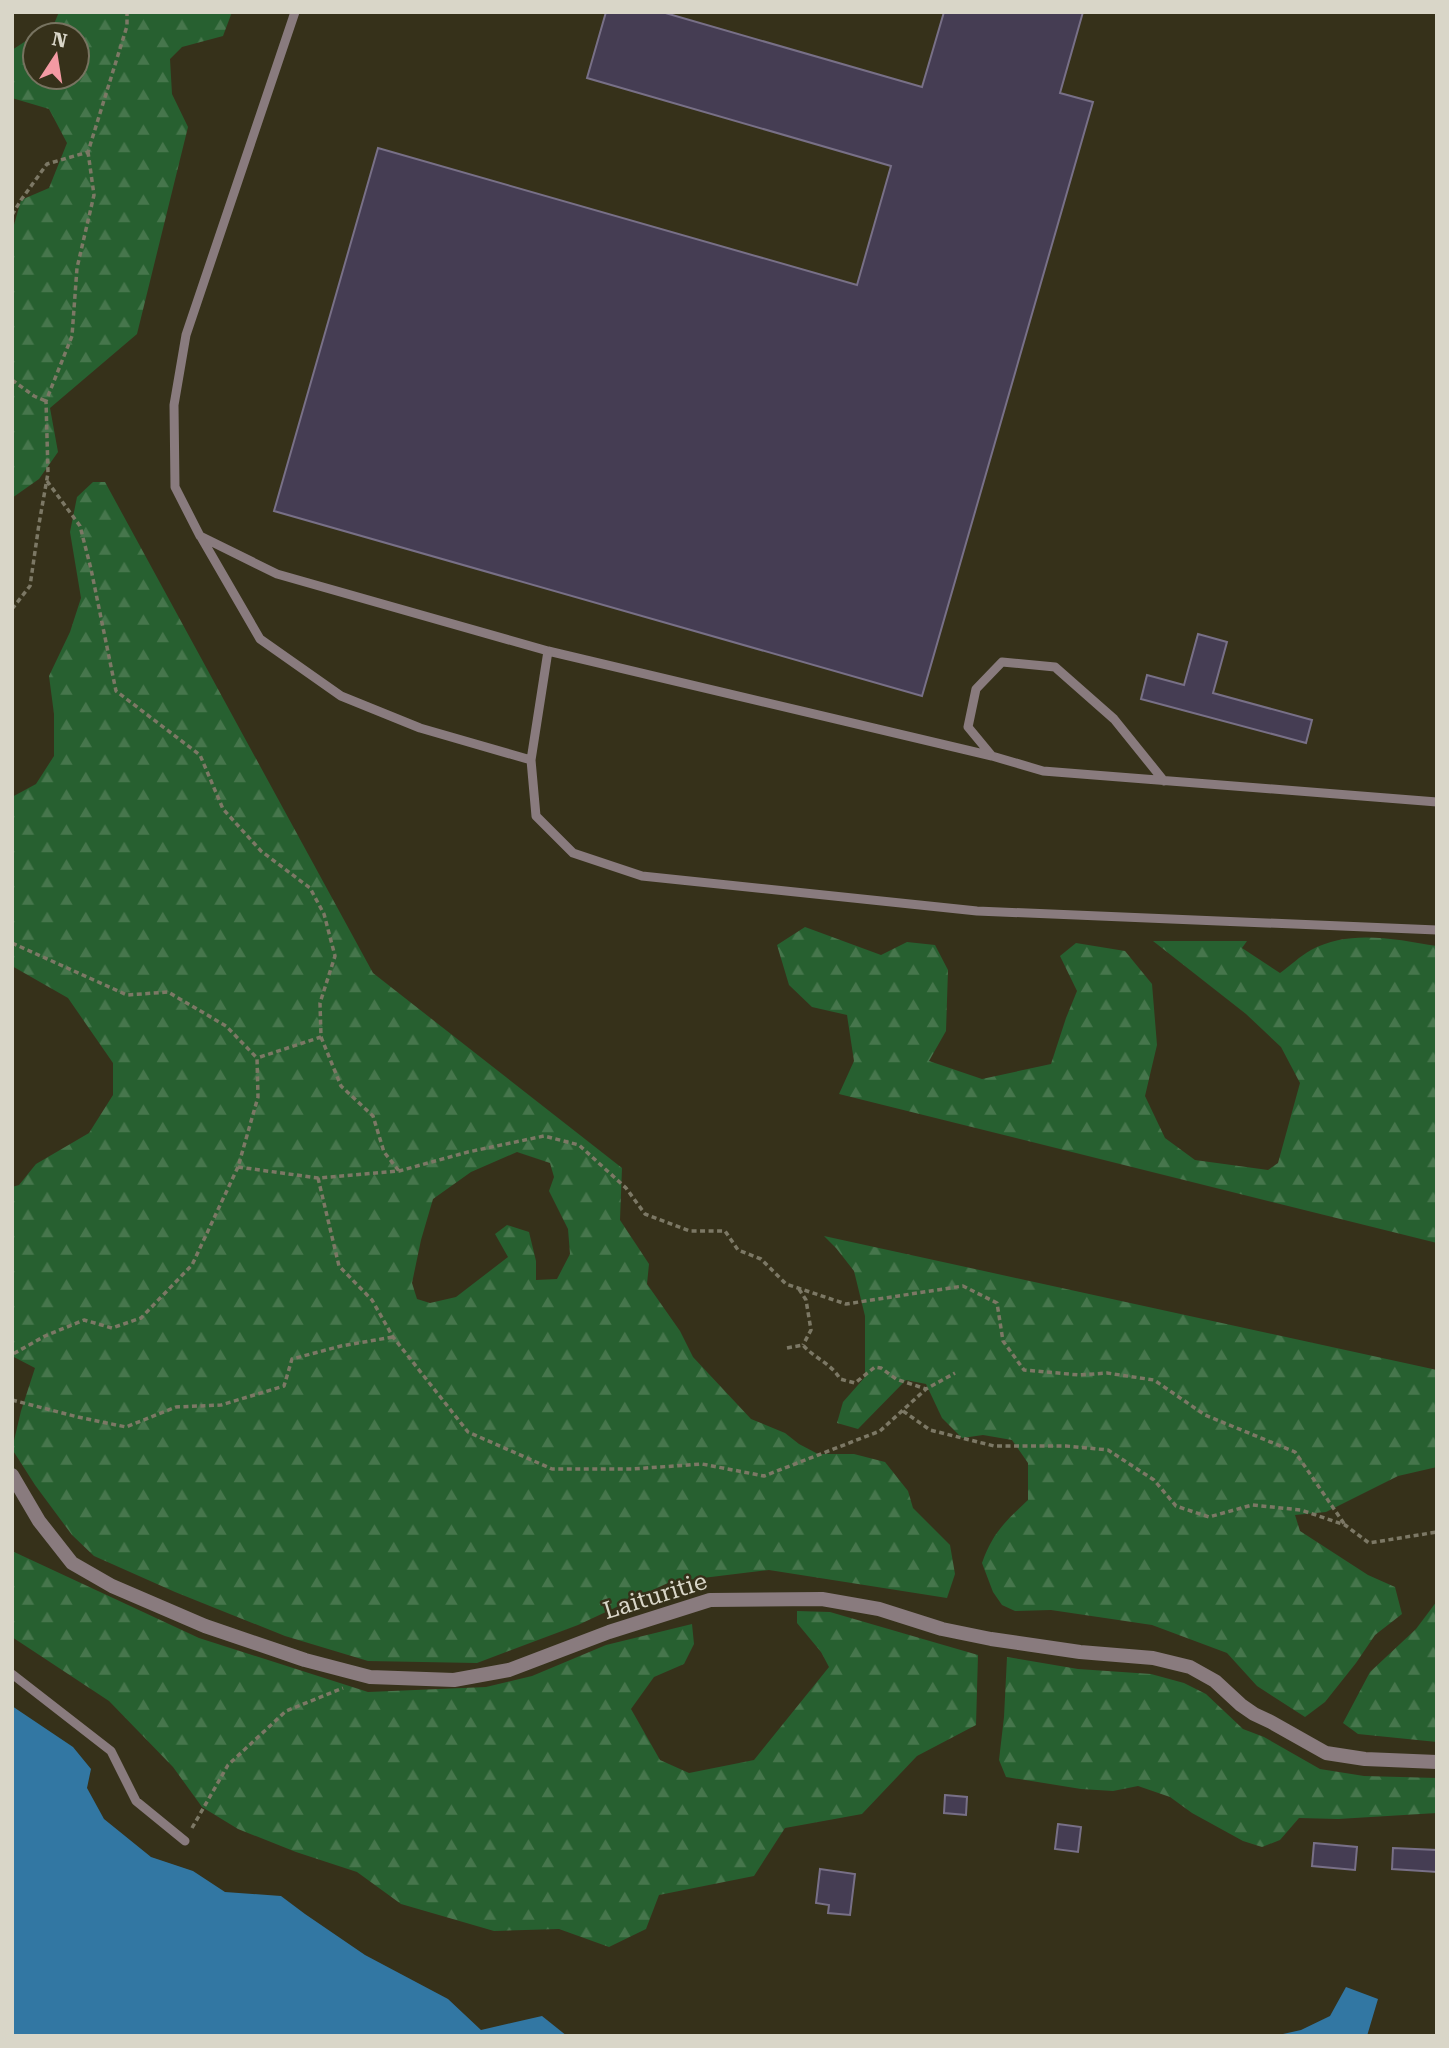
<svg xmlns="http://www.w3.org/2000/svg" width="1449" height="2048" font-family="'Roboto Serif',serif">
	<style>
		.forest { fill: url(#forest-firs); fill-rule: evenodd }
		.water { fill: #3277a3 }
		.building { fill: #453d53; stroke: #787087; stroke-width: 2 }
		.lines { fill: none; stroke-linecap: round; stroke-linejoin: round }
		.path { stroke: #7c7865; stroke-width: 3.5; stroke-dasharray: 5 3.5; stroke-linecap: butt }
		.lane { stroke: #897b7e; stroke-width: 9 }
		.street { stroke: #897b7e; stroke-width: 14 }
		.labels { text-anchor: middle; stroke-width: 5; stroke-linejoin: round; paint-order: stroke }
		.street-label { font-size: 24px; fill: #d9d6c8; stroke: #36311a }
	</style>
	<defs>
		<pattern id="forest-firs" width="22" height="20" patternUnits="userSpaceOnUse" patternTransform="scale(1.75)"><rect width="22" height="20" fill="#276030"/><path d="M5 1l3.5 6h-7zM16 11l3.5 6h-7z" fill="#46764c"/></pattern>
	</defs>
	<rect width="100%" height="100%" fill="#36311a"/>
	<!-- forest -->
	<path class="forest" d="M 59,12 L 232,12 L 223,36 L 182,47 L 170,59 L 172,94 L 188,127 L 137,334 L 50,408 L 58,452 L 39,479 L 12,498 L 12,232 L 21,200 L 49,188 L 67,143 L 49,109 L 12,98 L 12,50 L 35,35 L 35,77 L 77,77 L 77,35 L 35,35 L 54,24 Z
		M 93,482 L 105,482 L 373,973 L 622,1168 L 620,1220 L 649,1264 L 647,1284 L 680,1331 L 693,1357 L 751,1419 L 785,1433 L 799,1444 L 818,1454 L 854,1454 L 885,1462 L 908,1491 L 913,1508 L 950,1545 L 955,1574 L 947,1598 L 769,1570 L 670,1582 L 578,1625 L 477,1663 L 368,1661 L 285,1636 L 175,1592 L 94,1556 L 72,1535 L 35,1485 L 12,1449 L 21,1411 L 35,1368 L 12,1356 L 12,1187 L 19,1185 L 36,1164 L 89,1133 L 113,1095 L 113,1063 L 68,998 L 12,966 L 12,797 L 36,784 L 54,756 L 54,714 L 49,676 L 70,632 L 81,598 L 70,532 L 77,497 ZM 517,1152 L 550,1163 L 554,1177 L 549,1191 L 568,1229 L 570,1254 L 557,1279 L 536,1280 L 536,1261 L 529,1232 L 507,1225 L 495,1234 L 508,1257 L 456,1297 L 430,1303 L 417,1299 L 412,1283 L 421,1240 L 433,1199 L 471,1172 Z
		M 805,927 L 881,955 L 907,942 L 935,945 L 948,970 L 946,1031 L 929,1061 L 982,1079 L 1051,1064 L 1066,1018 L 1077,991 L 1060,956 L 1076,943 L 1125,951 L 1152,984 L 1157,1045 L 1145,1096 L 1165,1138 L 1195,1160 L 1268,1170 L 1278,1163 L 1300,1083 L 1281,1047 L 1246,1014 L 1153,941 L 1247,941 L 1242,948 L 1280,973 C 1290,966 1300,956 1311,950 C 1349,929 1395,939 1437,946 L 1437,1243 L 839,1094 L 854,1061 L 847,1015 L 812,1007 L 789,985 L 777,945 Z
		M 824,1236 L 1437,1370 L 1437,1467 L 1398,1476 L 1326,1512 L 1295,1515 L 1300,1531 L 1368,1575 L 1395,1587 L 1402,1614 L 1375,1635 L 1356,1663 L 1325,1702 L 1305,1717 L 1257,1686 L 1227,1653 L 1152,1625 L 1051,1610 L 1015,1611 L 1002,1605 L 993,1592 L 982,1563 C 993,1532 1005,1522 1028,1500 L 1028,1463 L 1012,1440 L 983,1435 L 962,1438 L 942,1418 L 926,1384 L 906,1380 L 858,1429 L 837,1423 L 843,1402 L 865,1377 L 865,1316 L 854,1271 L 836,1248 Z
		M 12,1551 L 199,1638 L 368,1692 L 486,1687 L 532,1676 L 606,1645 L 692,1624 L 694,1644 L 684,1664 L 654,1677 L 631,1709 L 660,1760 L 689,1773 L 754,1760 L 829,1667 L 821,1652 L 797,1623 L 797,1611 L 830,1612 L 978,1655 L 976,1725 L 917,1756 L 862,1814 L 785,1828 L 754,1876 L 659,1895 L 646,1929 L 609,1947 L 559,1929 L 494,1931 L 401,1904 L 357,1872 L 296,1852 L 238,1829 L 202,1807 L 173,1767 L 109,1701 L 12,1637 Z
		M 1437,1601 L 1437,1742 L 1358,1734 L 1343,1723 L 1370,1672 L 1416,1629 Z
		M 1007,1657 L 1078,1669 L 1151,1674 L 1184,1683 L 1206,1694 L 1243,1729 L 1264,1737 L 1320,1769 L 1364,1776 L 1437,1778 L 1437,1813 L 1338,1819 L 1299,1818 L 1280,1840 L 1262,1847 L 1243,1841 L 1192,1813 L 1170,1797 L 1138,1786 L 1113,1791 L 1081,1789 L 1006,1777 L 999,1760 L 1004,1717 Z"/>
	<!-- water -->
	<path class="water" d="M 12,1706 L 73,1747 L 91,1769 L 87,1788 L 104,1819 L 151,1857 L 193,1871 L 225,1892 L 281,1896 L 305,1914 L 365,1955 L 448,1999 L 481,2030 L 542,2016 L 567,2036 L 12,2036 Z
		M 1346,1987 L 1378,1999 L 1367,2036 L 1274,2036 L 1301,2030 L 1330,2016 Z"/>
	<!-- building -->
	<path class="building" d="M 606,12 L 662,12 L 922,87 L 944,12 L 1083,12 L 1060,93 L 1093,102 L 922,696 L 274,511 L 378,148 L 857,285 L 891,166 L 587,78 Z
		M 1198,634 L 1227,642 L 1213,693 L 1312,720 L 1306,743 L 1141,699 L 1147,675 L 1184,685 Z
		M 945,1795 L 967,1797 L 966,1815 L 944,1813 Z
		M 1058,1824 L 1081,1827 L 1078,1852 L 1055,1849 Z
		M 1314,1843 L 1357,1847 L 1355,1870 L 1312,1866 Z
		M 1393,1848 L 1437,1850 L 1437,1872 L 1392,1869 Z
		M 820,1869 L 855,1874 L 850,1915 L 828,1913 L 829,1905 L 816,1903 Z"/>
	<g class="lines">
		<!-- path -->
		<path class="path" d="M 12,215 L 21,200 L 47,164 L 88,152 L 127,26 L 127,12
			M 12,380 L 34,396 L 46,401
			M 47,481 L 80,526 L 91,569 L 116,691 L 200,755 L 223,809 L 261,851 L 310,888 L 324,914 L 335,956 L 320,1003 L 321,1037 L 257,1058
			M 12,609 L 30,586 L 39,524 L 48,473 L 46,401 L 72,336 L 77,268 L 94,195 L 88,152
			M 12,943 L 127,995 L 168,992 L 226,1026 L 257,1058 L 258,1097 L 238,1167 L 192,1265 L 141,1318 L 112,1328 L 84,1320 L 45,1336 L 13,1354 L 12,1358
			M 321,1037 L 341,1086 L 373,1116 L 384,1152 L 399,1171
			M 238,1167 L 318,1178 L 399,1171 L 468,1152 L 544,1136 L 579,1145 L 626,1188 L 645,1214 L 690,1231 L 725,1231 L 738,1250 L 761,1259 L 786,1284 L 846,1304 L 963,1286 L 997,1303 L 1003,1341 L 1024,1370 L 1079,1375 L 1107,1373 L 1154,1380 L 1205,1415 L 1295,1452 L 1345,1525
			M 318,1178 L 339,1266 L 372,1300 L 393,1337 L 468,1432 L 552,1469 L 632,1469 L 702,1464 L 764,1476 L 880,1431 L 926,1389 L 955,1373
			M 799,1289 L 806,1300 L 811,1330 L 803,1345
			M 787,1348 L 803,1345 C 815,1359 831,1363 840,1379 L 855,1383 L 875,1367 L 881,1368 L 896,1379 L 926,1389
			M 12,1400 L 78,1417 L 126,1427 L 176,1407 L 221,1405 L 284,1386 L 292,1359 L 341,1346 L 393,1337
			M 903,1411 L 930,1430 L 994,1446 L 1066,1446 L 1108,1450 L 1154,1480 L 1176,1506 L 1209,1517 L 1252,1505 L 1301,1510 L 1345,1525 L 1369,1543 L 1437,1532
			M 192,1828 L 228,1765 L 286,1711 L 343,1688"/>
		<!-- lane -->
		<path class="lane" d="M 295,12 L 186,335 L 174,405 L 175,487 L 200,536 L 277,574 L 548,651 L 992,756
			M 201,537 L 260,639 L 341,696 L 420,728 L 531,760
			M 548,651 L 531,760 L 536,816 L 573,853 L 642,876 L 977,911 L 1437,930
			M 1164,781 L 1114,719 L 1055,667 L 1002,662 L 976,689 L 968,727 L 992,756 L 1043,771 L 1437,802
			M 12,1674 L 111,1751 L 136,1801 L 185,1841"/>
		<!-- street -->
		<path class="street" d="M 12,1475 L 39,1521 L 72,1563 L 112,1586 L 205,1626 L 305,1660 L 370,1677 L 454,1680 L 509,1670 L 609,1632 L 710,1600 L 822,1599 L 879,1609 L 942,1629 L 991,1639 L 1080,1652 L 1153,1658 L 1190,1667 L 1215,1681 L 1241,1705 L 1254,1714 L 1271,1722 L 1326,1753 L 1365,1759 L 1437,1762"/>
	</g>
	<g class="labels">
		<!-- street labels -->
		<g class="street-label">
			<text transform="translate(655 1596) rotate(-17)" y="8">Laituritie</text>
		</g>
	</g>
	<!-- border -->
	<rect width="1449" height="2048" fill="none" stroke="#d9d6c8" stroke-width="28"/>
	<!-- north arrow -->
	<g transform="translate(56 56) rotate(12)"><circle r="33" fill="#36311a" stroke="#777360" stroke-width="2"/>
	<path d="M0-5L12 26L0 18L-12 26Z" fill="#f49aa3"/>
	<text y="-10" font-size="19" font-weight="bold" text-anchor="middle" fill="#d9d6c8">N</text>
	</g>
</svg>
